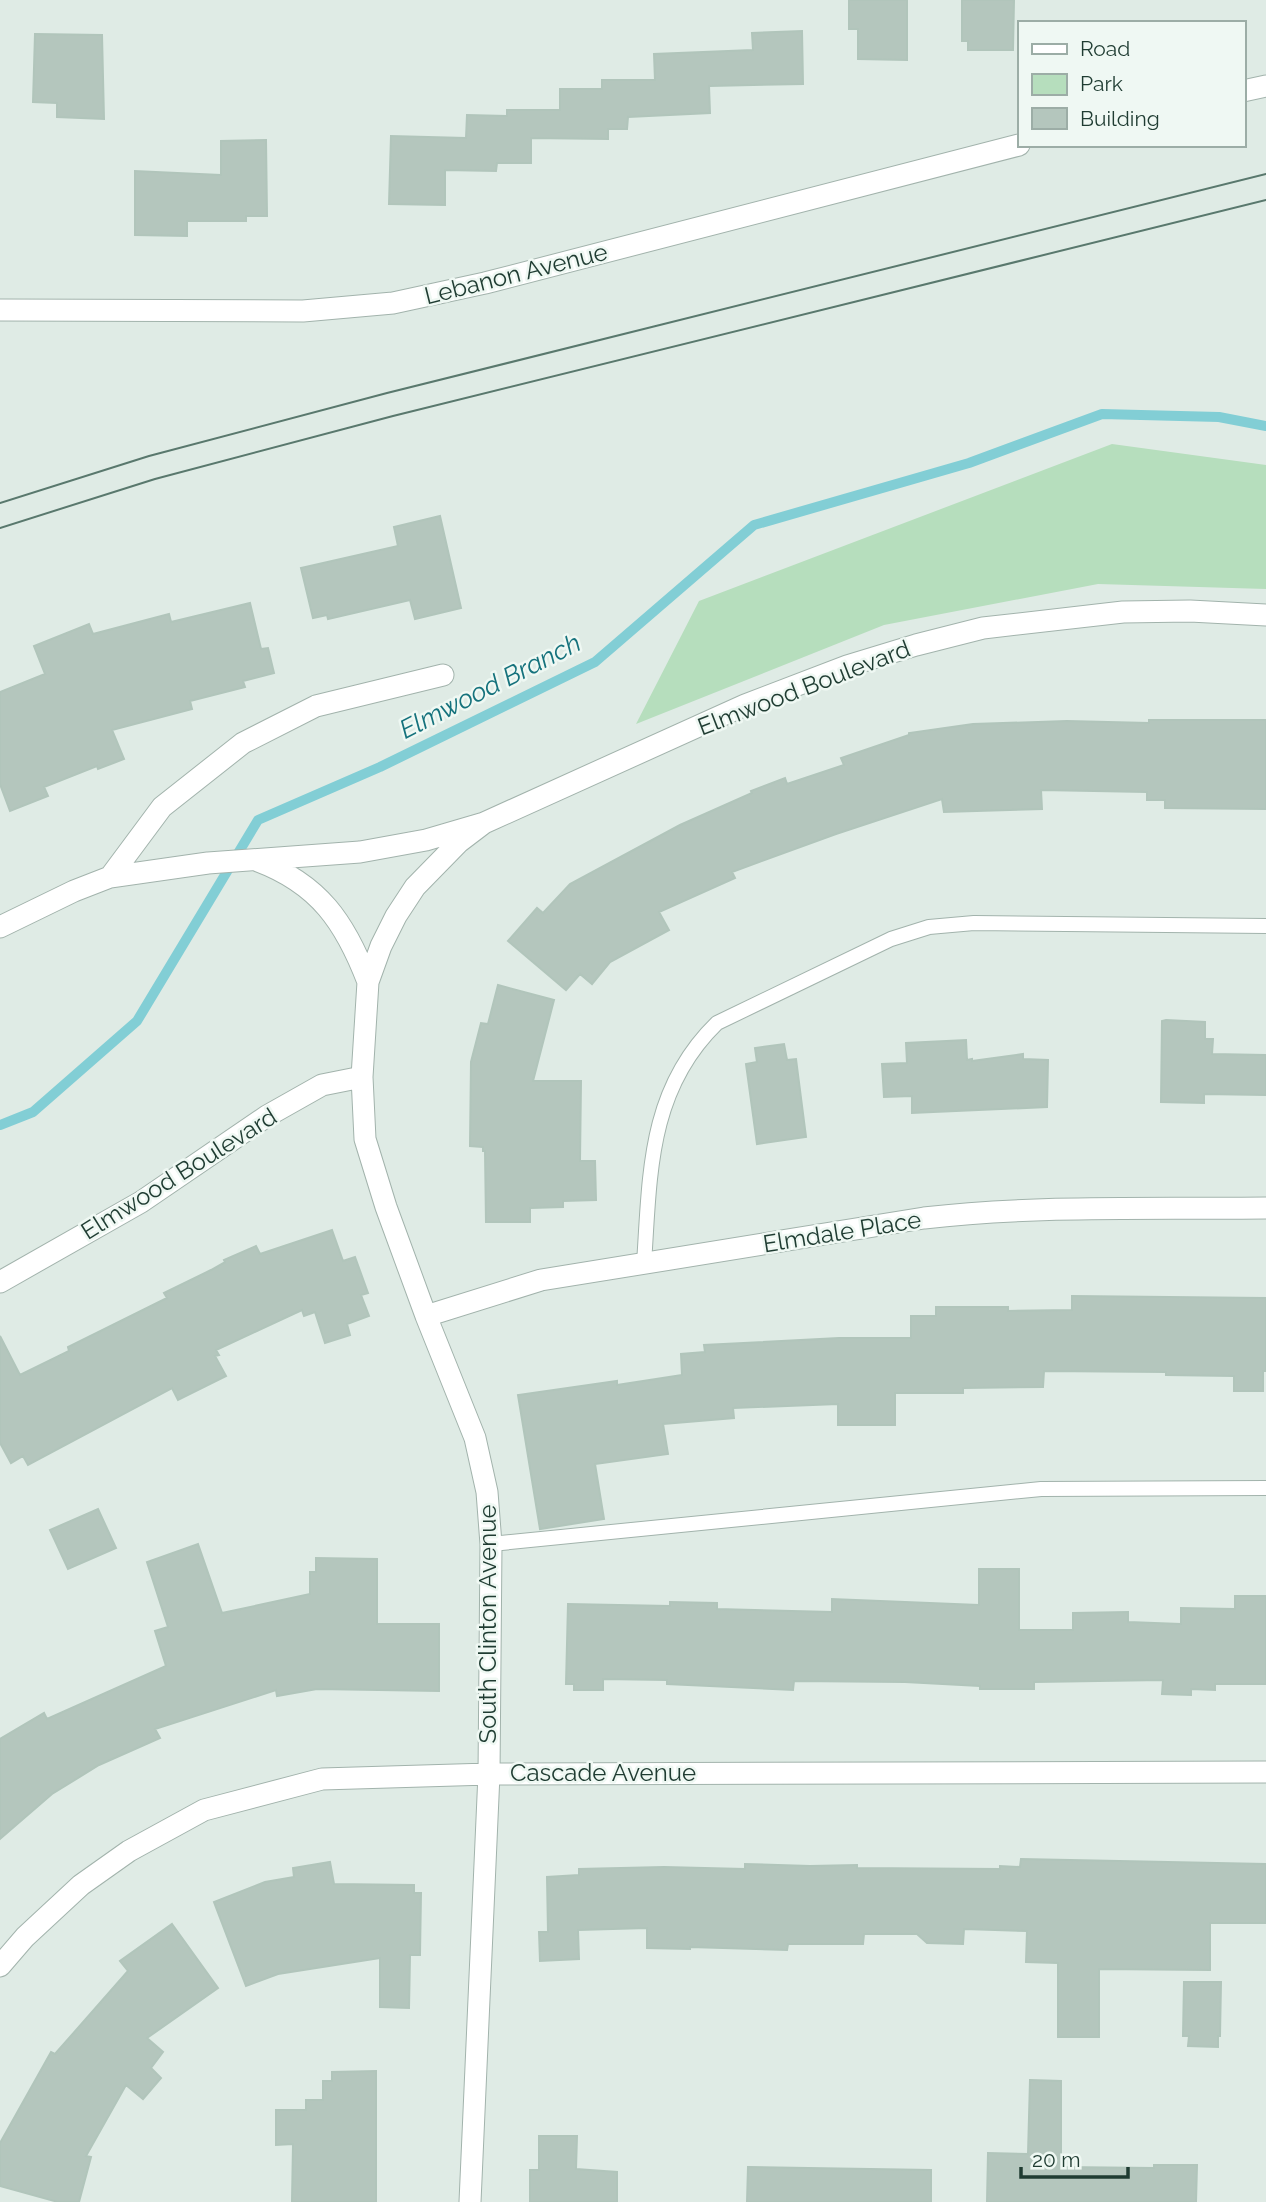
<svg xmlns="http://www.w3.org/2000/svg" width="1266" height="2202" font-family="Raleway,sans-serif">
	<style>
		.green { fill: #b6debd }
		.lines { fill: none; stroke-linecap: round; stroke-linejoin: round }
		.stream { stroke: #82ced5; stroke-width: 10 }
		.building { fill: #b4c6bd; stroke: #b1c5bb; stroke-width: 2 }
		.service-casing { stroke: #a2b3ac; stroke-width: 16 }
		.minor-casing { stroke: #a2b3ac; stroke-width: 23 }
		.service { stroke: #fff; stroke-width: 14 }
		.minor { stroke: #fff; stroke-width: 21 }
		.tram { stroke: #59786d; stroke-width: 2 }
		.labels { text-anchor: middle; stroke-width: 5; stroke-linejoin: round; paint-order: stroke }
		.street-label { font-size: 24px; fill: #1f3c32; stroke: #eff8f3 }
		.water-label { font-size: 26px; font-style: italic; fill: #15727c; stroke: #eff8f3 }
	</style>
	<rect width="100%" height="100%" fill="#dfebe5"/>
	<!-- green -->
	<path class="green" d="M 1112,444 L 1266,465 L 1266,589 L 1098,584 L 884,625 L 636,724 L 699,601 Z"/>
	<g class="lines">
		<!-- stream -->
		<path class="stream" d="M 0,1125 L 33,1112 L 137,1021 L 258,820 L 380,767 L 595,662 L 754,525 L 969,463 L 1102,414 L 1219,417 L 1266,426"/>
	</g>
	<!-- building -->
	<path class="building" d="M 849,0 L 907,0 L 907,60 L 858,59 L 858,29 L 849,29 Z
		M 962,0 L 1014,0 L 1013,50 L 968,50 L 968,41 L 962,41 Z
		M 802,31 L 803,84 L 709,86 L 710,113 L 628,117 L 627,129 L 608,129 L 608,139 L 531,138 L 531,163 L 497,163 L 496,171 L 445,170 L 445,205 L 389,204 L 391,136 L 466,138 L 467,115 L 507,116 L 507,110 L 560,110 L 560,89 L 602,89 L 602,80 L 655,80 L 654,54 L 753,50 L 752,33 Z
		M 35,34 L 102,35 L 104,119 L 57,117 L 57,103 L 33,102 Z
		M 266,140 L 267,216 L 246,216 L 246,221 L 187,221 L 187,236 L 135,235 L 135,171 L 221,175 L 221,141 Z
		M 440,516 L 461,608 L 415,619 L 410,600 L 328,619 L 327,615 L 313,618 L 301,568 L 398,546 L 394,527 Z
		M 250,603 L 261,649 L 268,648 L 274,673 L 243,681 L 245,687 L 190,701 L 192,709 L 112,730 L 124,759 L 98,769 L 97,766 L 44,787 L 48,796 L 10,811 L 0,784 L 0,692 L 45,674 L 34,646 L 89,624 L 93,634 L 169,614 L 171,622 Z
		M 1149,720 L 1266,720 L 1266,809 L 1165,808 L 1165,800 L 1147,800 L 1147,792 L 1041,790 L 1042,809 L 944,812 L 942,799 L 836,834 L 732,872 L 735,878 L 659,912 L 669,930 L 610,962 L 592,984 L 580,974 L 566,990 L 508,941 L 537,908 L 543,913 L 570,884 L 680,825 L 752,793 L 751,791 L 785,778 L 787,784 L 844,765 L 841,758 L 909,735 L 909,733 L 973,724 L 1067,721 L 1149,723 Z
		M 498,985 L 554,1000 L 533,1081 L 581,1081 L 580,1161 L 595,1161 L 596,1200 L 563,1201 L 563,1207 L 530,1208 L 530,1222 L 486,1222 L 485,1151 L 483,1151 L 483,1147 L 470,1146 L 471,1062 L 481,1023 L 488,1024 Z
		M 1166,1020 L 1205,1022 L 1205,1039 L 1213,1039 L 1212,1054 L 1266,1055 L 1266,1095 L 1204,1094 L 1204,1103 L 1161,1102 L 1162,1021 Z
		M 966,1040 L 967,1060 L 972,1059 L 972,1061 L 1023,1054 L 1023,1059 L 1048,1060 L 1047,1107 L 912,1113 L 912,1096 L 884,1097 L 882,1064 L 907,1063 L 906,1043 Z
		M 784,1044 L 787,1060 L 796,1059 L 806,1137 L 757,1144 L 746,1064 L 757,1062 L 755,1048 Z
		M 332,1230 L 343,1261 L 355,1257 L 368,1293 L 361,1295 L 369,1316 L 347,1324 L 350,1335 L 325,1343 L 315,1312 L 304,1316 L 302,1310 L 216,1350 L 219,1355 L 215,1356 L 226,1376 L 178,1400 L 172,1388 L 28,1465 L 23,1456 L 11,1463 L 0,1443 L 0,1336 L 20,1375 L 69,1351 L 68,1347 L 167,1298 L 164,1293 L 211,1270 L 225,1262 L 224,1260 L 256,1246 L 260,1254 Z
		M 1072,1296 L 1266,1298 L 1266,1371 L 1263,1371 L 1263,1391 L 1234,1391 L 1234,1376 L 1166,1375 L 1166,1372 L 1044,1371 L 1043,1387 L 963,1388 L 963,1393 L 895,1393 L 895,1425 L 838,1425 L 838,1404 L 733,1408 L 734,1418 L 663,1424 L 668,1454 L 595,1464 L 604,1519 L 540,1529 L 518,1395 L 617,1381 L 617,1385 L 682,1375 L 681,1354 L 705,1352 L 704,1345 L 839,1338 L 911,1338 L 911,1316 L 936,1316 L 936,1307 L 1008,1307 L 1008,1311 L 1072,1310 Z
		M 98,1509 L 116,1548 L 68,1569 L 50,1530 Z
		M 198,1544 L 222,1613 L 310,1594 L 310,1572 L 316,1572 L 316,1558 L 377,1559 L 377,1624 L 439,1624 L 439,1691 L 317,1689 L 277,1696 L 276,1690 L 155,1729 L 160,1738 L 99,1765 L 52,1794 L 0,1839 L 0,1739 L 44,1713 L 47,1719 L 166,1666 L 155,1631 L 168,1627 L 147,1562 Z
		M 979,1569 L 1019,1569 L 1019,1630 L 1073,1630 L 1073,1613 L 1128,1612 L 1128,1622 L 1181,1624 L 1181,1608 L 1235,1609 L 1235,1596 L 1266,1596 L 1266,1684 L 1215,1684 L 1215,1690 L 1191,1689 L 1191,1695 L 1162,1694 L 1163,1680 L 1034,1682 L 1034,1689 L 980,1689 L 980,1686 L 905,1682 L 794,1681 L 793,1690 L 667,1684 L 667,1680 L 603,1679 L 603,1690 L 574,1690 L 574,1684 L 566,1684 L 568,1604 L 670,1606 L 670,1602 L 717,1603 L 717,1609 L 832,1612 L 832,1599 L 979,1605 Z
		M 1021,1859 L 1266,1864 L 1266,1923 L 1210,1923 L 1210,1970 L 1099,1969 L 1099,2037 L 1058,2037 L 1058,1963 L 1026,1962 L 1027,1931 L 964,1929 L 963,1944 L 927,1943 L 917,1934 L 864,1934 L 863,1944 L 788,1944 L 787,1950 L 690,1947 L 690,1949 L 647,1948 L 647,1928 L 578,1930 L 579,1959 L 540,1961 L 539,1932 L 548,1932 L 547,1877 L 579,1875 L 579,1869 L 664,1867 L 745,1869 L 745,1864 L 810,1866 L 857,1865 L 857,1868 L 1000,1869 L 1000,1866 L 1020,1867 Z
		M 330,1862 L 334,1884 L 414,1885 L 414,1893 L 421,1893 L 420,1955 L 410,1955 L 409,2008 L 380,2007 L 380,1958 L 278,1974 L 246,1986 L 214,1902 L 265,1882 L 294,1877 L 293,1868 Z
		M 172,1924 L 218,1988 L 147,2038 L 163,2052 L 151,2068 L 161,2078 L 143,2099 L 126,2085 L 86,2156 L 91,2157 L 79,2202 L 58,2202 L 0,2186 L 0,2143 L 51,2052 L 55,2054 L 128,1971 L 120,1961 Z
		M 1184,1982 L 1221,1982 L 1220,2036 L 1218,2036 L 1218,2047 L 1188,2046 L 1189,2036 L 1183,2036 Z
		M 376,2071 L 376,2202 L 292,2202 L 293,2144 L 276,2145 L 276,2110 L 306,2110 L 306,2100 L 323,2100 L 323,2081 L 332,2081 L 332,2072 Z
		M 1030,2080 L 1061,2081 L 1061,2167 L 1154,2168 L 1154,2165 L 1197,2165 L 1196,2202 L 987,2202 L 988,2153 L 1028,2154 Z
		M 539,2136 L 577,2136 L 576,2169 L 617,2172 L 617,2202 L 530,2202 L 530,2170 L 539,2170 Z
		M 748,2167 L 931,2170 L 931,2202 L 747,2202 Z"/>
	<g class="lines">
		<defs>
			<path id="service" d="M 644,1264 C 650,1174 648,1090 717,1023 L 891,939 L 929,927 L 974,923 L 1266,926
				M 491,1544 L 1041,1489 L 1266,1488"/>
			<path id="minor" d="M 1243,91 L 1266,86
				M 0,310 L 303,311 L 393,303 L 485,283 L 1019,145
				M 258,861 C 319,884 345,922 368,982
				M 110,877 L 162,807 L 243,743 L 316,706 L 443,675
				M 0,927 L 74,891 L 110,877 L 208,863 L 360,852 L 426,840 L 484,823 L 745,705 L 847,666 L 916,645 L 983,628 L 1123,612 L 1190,611 L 1266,615
				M 0,1282 L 141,1202 L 267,1116 L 322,1085 L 362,1077
				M 426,1316 L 541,1280 L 924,1218 C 1037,1205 1152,1209 1266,1208
				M 0,1966 L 25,1937 L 81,1885 L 129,1851 L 204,1810 L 322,1779 L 489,1774 L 1266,1772
				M 470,2202 L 489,1774 L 491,1544 L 487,1492 L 475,1438 L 426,1316 L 386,1207 L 365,1139 L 362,1077 L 368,982 L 381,946 L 396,916 L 415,887 L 459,842 L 484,823"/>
		</defs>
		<!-- service casing -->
		<use href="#service" class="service-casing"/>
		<!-- minor casing -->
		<use href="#minor" class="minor-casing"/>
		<!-- service -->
		<use href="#service" class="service"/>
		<!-- minor -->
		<use href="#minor" class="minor"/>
		<!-- tram -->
		<path class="tram" d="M 0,503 L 149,456 L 387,393 L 1266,174
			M 0,528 L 155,479 L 393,416 L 1266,200"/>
	</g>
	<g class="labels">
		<!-- street labels -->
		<g class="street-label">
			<text transform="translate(516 274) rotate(-14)" y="8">Lebanon Avenue</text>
			<text transform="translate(804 688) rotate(-21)" y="8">Elmwood Boulevard</text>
			<text transform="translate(179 1174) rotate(-32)" y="8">Elmwood Boulevard</text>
			<text transform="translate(842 1232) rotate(-9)" y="8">Elmdale Place</text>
			<text transform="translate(488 1624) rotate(-90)" y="8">South Clinton Avenue</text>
			<text x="603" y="1781">Cascade Avenue</text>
		</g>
		<!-- water labels -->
		<g class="water-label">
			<text transform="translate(490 686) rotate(-27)" y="9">Elmwood Branch</text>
		</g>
	</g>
	<!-- legend -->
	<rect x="1018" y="21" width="228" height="126" fill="#eff8f3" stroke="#9cada6" stroke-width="2"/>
	<rect x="1032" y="44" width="35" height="10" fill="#ffffff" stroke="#9cada6" stroke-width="2"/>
	<text x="1080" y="56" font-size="21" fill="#1f3c32">Road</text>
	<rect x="1032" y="74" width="35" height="21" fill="#b6debd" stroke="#9cada6" stroke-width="2"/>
	<text x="1080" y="91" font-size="21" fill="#1f3c32">Park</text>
	<rect x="1032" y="108" width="35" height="21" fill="#b4c6bd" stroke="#9cada6" stroke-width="2"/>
	<text x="1080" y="126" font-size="21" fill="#1f3c32">Building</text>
	<!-- scale -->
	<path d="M1021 2167v10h107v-10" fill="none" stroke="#1f3c32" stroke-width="3.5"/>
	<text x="1032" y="2167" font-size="21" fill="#1f3c32" stroke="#eff8f3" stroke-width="5" paint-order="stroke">20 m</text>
</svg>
